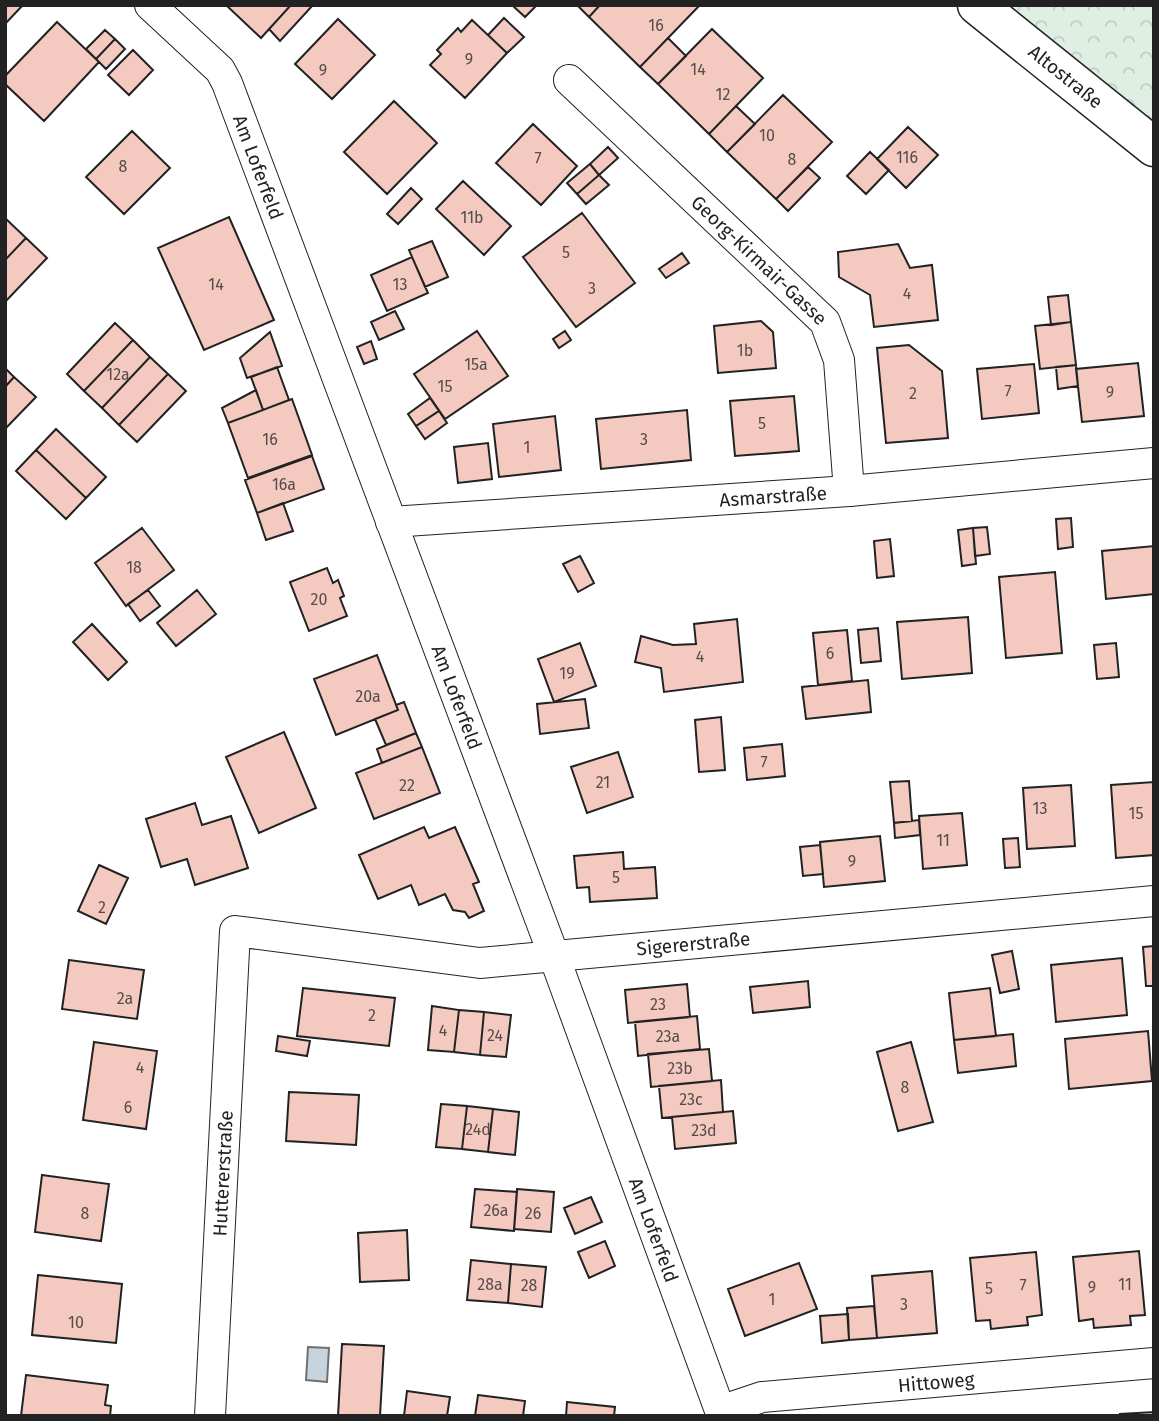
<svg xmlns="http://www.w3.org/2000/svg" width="1159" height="1421" font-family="'Fira Sans',sans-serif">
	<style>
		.forest { fill: url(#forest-crowns); stroke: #6f6f6f; stroke-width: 2 }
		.water { fill: #c7d3dd; stroke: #6f6f6f; stroke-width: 2 }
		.building { fill: #f3c9c0; stroke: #222; stroke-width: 2 }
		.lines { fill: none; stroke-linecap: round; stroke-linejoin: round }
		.minor-casing { stroke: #222; stroke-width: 32 }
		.secondary-casing { stroke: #222; stroke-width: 41 }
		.minor { stroke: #fff; stroke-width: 30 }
		.secondary { stroke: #fff; stroke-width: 38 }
		.labels { text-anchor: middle; stroke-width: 5; stroke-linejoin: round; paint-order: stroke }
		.number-label { font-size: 16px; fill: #564c4a }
		.street-label { font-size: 19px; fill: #222; stroke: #fff }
	</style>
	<defs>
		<pattern id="forest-crowns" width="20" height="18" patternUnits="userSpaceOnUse" patternTransform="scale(1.75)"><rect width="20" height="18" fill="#e0efe3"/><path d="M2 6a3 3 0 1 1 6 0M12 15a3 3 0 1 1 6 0" fill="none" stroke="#c0cdc2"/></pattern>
	</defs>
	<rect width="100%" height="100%" fill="#fff"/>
	<!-- forest -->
	<path class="forest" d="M 992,5 L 1154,5 L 1154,132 Z"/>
	<!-- water -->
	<path class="water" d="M 308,1347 L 329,1348 L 327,1382 L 306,1380 Z"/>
	<!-- building -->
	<path class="building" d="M 5,5 L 23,5 L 5,24 Z
		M 226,5 L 291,5 L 261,38 Z
		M 291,5 L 313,5 L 280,41 L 269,29 Z
		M 512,5 L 537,5 L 525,17 Z
		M 577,5 L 600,5 L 589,17 Z
		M 600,5 L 696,5 L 698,7 L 640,67 L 589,17 Z
		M 504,18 L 524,37 L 507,53 L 488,35 Z
		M 338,19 L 375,55 L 332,99 L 295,64 Z
		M 472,20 L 507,53 L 465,98 L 430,65 L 441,54 L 437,50 L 458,28 L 461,32 Z
		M 57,22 L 99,62 L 44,121 L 5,84 L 5,76 Z
		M 712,29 L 763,78 L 709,134 L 658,84 Z
		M 105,30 L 115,39 L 96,59 L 86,49 Z
		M 668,38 L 686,56 L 658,84 L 640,67 Z
		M 115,39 L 125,49 L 106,69 L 96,59 Z
		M 133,50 L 153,70 L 129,95 L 108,75 Z
		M 783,95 L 832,142 L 776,199 L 727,152 Z
		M 394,101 L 437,143 L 387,194 L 344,152 Z
		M 736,106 L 755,124 L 727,152 L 709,134 Z
		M 533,124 L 577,166 L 541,205 L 496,163 Z
		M 908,127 L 938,155 L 906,188 L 877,159 Z
		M 132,131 L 170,168 L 124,214 L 86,177 Z
		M 608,147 L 618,158 L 599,175 L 590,164 Z
		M 870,152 L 889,170 L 866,194 L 847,176 Z
		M 590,164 L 599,175 L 577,194 L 567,183 Z
		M 808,167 L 820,178 L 788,211 L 776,199 Z
		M 599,175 L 609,185 L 586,204 L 577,194 Z
		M 463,181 L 511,226 L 484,255 L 436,209 Z
		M 411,188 L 422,199 L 398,224 L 387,214 Z
		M 582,213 L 635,283 L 576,327 L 523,257 Z
		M 229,217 L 274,320 L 204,350 L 158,248 Z
		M 5,218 L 26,238 L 5,260 Z
		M 26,238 L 47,258 L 5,302 L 5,260 Z
		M 432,241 L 448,277 L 425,287 L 409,250 Z
		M 898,244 L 910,268 L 932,265 L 938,320 L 874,327 L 870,295 L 839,277 L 838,252 Z
		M 682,253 L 689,263 L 666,278 L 659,269 Z
		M 412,257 L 428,293 L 387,311 L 371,275 Z
		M 1068,295 L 1071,322 L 1051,325 L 1048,297 Z
		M 395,311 L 404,329 L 379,340 L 371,322 Z
		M 761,321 L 773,332 L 776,368 L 718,373 L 714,326 Z
		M 1071,322 L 1076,365 L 1040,369 L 1035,326 Z
		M 115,323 L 133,340 L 84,391 L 67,374 Z
		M 477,331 L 508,376 L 445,419 L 414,374 Z
		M 565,331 L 571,340 L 559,348 L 553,339 Z
		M 270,332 L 282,366 L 247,378 L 240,358 Z
		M 133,340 L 150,357 L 102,408 L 84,391 Z
		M 371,341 L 377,359 L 364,364 L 357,347 Z
		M 909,345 L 942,371 L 948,438 L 886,443 L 877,348 Z
		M 150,357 L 168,374 L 119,425 L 102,408 Z
		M 1138,363 L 1144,416 L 1082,422 L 1076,369 Z
		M 1034,364 L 1039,413 L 982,419 L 977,369 Z
		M 1076,365 L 1078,386 L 1058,389 L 1056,367 Z
		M 277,367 L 289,400 L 263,410 L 251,377 Z
		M 5,368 L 14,377 L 5,387 Z
		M 168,374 L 186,391 L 137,442 L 119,425 Z
		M 14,377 L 36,397 L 5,429 L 5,387 Z
		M 256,390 L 263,410 L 228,423 L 222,408 Z
		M 794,396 L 799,451 L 735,456 L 730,401 Z
		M 430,398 L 439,411 L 416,426 L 408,414 Z
		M 292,399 L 312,455 L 248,478 L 228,423 Z
		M 687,410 L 691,460 L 601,469 L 596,419 Z
		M 439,411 L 447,423 L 425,439 L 416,426 Z
		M 555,416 L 561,470 L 499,477 L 493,424 Z
		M 56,429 L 106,477 L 86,498 L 36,450 Z
		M 488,443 L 492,479 L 458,483 L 454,447 Z
		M 36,450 L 86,498 L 66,519 L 16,471 Z
		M 312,456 L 324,489 L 257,513 L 245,480 Z
		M 283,503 L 293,531 L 266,540 L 257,513 Z
		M 1071,518 L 1073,547 L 1058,549 L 1056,519 Z
		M 987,527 L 990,554 L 975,556 L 973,528 Z
		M 142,528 L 174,570 L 126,606 L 95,563 Z
		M 973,528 L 976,564 L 962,566 L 958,530 Z
		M 890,539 L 894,576 L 877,578 L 874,541 Z
		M 1154,546 L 1154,594 L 1106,599 L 1102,551 Z
		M 580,556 L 594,583 L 578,592 L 563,564 Z
		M 327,568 L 333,583 L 338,580 L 344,596 L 340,598 L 347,616 L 309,631 L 290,582 Z
		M 1055,572 L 1062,653 L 1006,658 L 999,577 Z
		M 148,590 L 160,606 L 140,621 L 128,604 Z
		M 197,590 L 216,614 L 176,646 L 157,623 Z
		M 968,617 L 972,673 L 902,679 L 897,622 Z
		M 737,619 L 743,682 L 664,692 L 661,668 L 635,662 L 641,636 L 673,645 L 696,644 L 694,624 Z
		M 92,624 L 127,662 L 108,680 L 73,642 Z
		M 878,628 L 881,661 L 861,663 L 858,630 Z
		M 847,630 L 852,681 L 818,685 L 813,633 Z
		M 580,643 L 596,686 L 554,702 L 538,659 Z
		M 1116,643 L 1119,677 L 1097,679 L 1094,645 Z
		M 377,655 L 398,710 L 336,735 L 314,679 Z
		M 868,680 L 871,712 L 806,719 L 802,687 Z
		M 585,699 L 589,728 L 540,734 L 537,704 Z
		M 404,702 L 416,733 L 386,745 L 375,719 L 398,710 L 396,705 Z
		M 721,717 L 725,770 L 699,772 L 695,720 Z
		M 284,732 L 316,808 L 259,833 L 226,757 Z
		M 416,733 L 422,747 L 382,763 L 377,749 Z
		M 782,744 L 785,776 L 747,780 L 744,748 Z
		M 422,747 L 440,793 L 374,819 L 356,773 Z
		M 618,752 L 633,797 L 587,813 L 571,767 Z
		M 909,781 L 912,821 L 894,823 L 890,782 Z
		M 1154,782 L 1154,855 L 1116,858 L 1111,785 Z
		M 1071,785 L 1075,846 L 1027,849 L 1023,788 Z
		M 195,803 L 202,825 L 231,816 L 248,868 L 195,885 L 187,859 L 161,867 L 146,819 Z
		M 962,813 L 967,865 L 923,869 L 919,816 Z
		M 919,820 L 920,835 L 895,838 L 894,823 Z
		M 424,827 L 429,838 L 455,827 L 479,882 L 473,884 L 484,911 L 469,918 L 465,912 L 453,910 L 445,894 L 419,905 L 411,885 L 378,899 L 359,855 Z
		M 880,836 L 885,881 L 824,887 L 820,842 Z
		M 1018,838 L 1020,867 L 1005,868 L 1003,839 Z
		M 820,845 L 823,874 L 803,876 L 800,847 Z
		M 623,852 L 624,869 L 655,867 L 657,898 L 590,902 L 589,887 L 577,888 L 574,856 Z
		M 99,865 L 128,878 L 106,924 L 78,911 Z
		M 1154,946 L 1154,986 L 1146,986 L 1143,947 Z
		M 1012,951 L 1019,989 L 1000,993 L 992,955 Z
		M 1122,958 L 1127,1015 L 1056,1022 L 1051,965 Z
		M 69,960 L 144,970 L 137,1019 L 62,1009 Z
		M 808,981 L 810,1007 L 753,1013 L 750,987 Z
		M 687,984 L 690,1017 L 628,1023 L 625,990 Z
		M 303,988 L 395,998 L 389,1046 L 297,1036 Z
		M 990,988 L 996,1036 L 954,1040 L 949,993 Z
		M 432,1006 L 459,1010 L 454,1052 L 428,1050 Z
		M 459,1010 L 484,1012 L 480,1055 L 454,1052 Z
		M 484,1012 L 511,1015 L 506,1057 L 480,1055 Z
		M 697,1016 L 700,1049 L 638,1056 L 635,1022 Z
		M 1148,1031 L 1152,1081 L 1069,1089 L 1065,1039 Z
		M 1013,1034 L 1016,1066 L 958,1073 L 954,1040 Z
		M 278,1036 L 310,1041 L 307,1056 L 276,1051 Z
		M 94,1042 L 157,1051 L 146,1129 L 83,1120 Z
		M 911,1042 L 933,1122 L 898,1131 L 877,1052 Z
		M 709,1049 L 712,1081 L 651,1087 L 648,1054 Z
		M 721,1080 L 723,1112 L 662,1118 L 659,1086 Z
		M 289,1092 L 359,1095 L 356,1145 L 286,1141 Z
		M 441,1104 L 467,1106 L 462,1149 L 436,1147 Z
		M 467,1106 L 493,1109 L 488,1152 L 462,1149 Z
		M 493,1109 L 519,1112 L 515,1155 L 488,1152 Z
		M 733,1111 L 736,1143 L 675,1149 L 672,1117 Z
		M 42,1175 L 109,1184 L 101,1241 L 35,1232 Z
		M 475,1189 L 517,1192 L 514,1231 L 471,1227 Z
		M 517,1189 L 554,1192 L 551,1232 L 514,1229 Z
		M 591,1197 L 602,1222 L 575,1234 L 564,1208 Z
		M 407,1230 L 409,1280 L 360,1282 L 358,1233 Z
		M 605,1241 L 615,1266 L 589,1278 L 578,1252 Z
		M 1139,1251 L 1145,1315 L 1130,1316 L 1131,1325 L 1094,1328 L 1093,1319 L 1079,1321 L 1073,1257 Z
		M 1036,1252 L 1042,1315 L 1027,1317 L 1028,1325 L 991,1329 L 990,1320 L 976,1321 L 970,1258 Z
		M 471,1260 L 511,1264 L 508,1303 L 467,1300 Z
		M 799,1263 L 817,1309 L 745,1336 L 728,1289 Z
		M 511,1264 L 546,1267 L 542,1307 L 508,1303 Z
		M 932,1271 L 937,1333 L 877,1338 L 872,1276 Z
		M 38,1275 L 122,1284 L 116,1343 L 32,1335 Z
		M 874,1306 L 877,1338 L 849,1340 L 847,1308 Z
		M 848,1314 L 849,1340 L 822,1343 L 820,1316 Z
		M 342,1344 L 384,1346 L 380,1416 L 338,1416 Z
		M 26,1375 L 108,1385 L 105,1405 L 111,1406 L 110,1416 L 21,1416 Z
		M 407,1391 L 450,1397 L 447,1416 L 404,1416 Z
		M 478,1395 L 525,1401 L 523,1416 L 475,1416 Z
		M 567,1402 L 615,1407 L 614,1416 L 566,1416 Z
		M 1154,1412 L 1154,1416 L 1120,1416 L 1120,1414 Z"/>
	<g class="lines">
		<defs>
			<g id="minor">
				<path id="s1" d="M 150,5 L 220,70 L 227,83 L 554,956 L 722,1416"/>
				<path id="s2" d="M 569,80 L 825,322 L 839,360 L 849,491"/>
				<path id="s3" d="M 391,522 L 849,491 L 1154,463"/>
				<path id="s4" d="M 720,1411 L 762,1397 L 1154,1363"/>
				<path id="s5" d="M 210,1416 L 235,931 L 480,963 L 1154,901"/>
			</g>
			<g id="secondary">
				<path id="s6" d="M 977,5 L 1154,147"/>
			</g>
		</defs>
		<!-- minor casing -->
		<use href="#minor" class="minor-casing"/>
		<!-- secondary casing -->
		<use href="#secondary" class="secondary-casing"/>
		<!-- minor -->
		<use href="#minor" class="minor"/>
		<!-- secondary -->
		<use href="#secondary" class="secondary"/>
	</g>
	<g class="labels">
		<!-- number labels -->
		<g class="number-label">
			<text x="656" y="31">16</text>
			<text x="469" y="65">9</text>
			<text x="698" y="75">14</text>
			<text x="323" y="76">9</text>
			<text x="723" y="100">12</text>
			<text x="767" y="141">10</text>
			<text x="907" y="163">116</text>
			<text x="538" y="164">7</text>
			<text x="792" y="165">8</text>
			<text x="123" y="172">8</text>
			<text x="472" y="223">11b</text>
			<text x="566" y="258">5</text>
			<text x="216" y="290">14</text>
			<text x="400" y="290">13</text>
			<text x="592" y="294">3</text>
			<text x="907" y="299">4</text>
			<text x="745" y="356">1b</text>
			<text x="476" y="370">15a</text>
			<text x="118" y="380">12a</text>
			<text x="445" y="392">15</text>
			<text x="1008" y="397">7</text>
			<text x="1110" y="398">9</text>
			<text x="913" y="399">2</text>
			<text x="762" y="429">5</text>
			<text x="270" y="445">16</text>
			<text x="644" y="445">3</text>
			<text x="527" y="453">1</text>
			<text x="284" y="490">16a</text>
			<text x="134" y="573">18</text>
			<text x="319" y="605">20</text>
			<text x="830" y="659">6</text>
			<text x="700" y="662">4</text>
			<text x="567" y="679">19</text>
			<text x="368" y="702">20a</text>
			<text x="764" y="768">7</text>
			<text x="603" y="788">21</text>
			<text x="407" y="791">22</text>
			<text x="1040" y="814">13</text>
			<text x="1136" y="819">15</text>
			<text x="943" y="846">11</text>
			<text x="852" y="867">9</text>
			<text x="616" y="883">5</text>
			<text x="102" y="913">2</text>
			<text x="125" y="1004">2a</text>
			<text x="658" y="1010">23</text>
			<text x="372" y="1021">2</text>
			<text x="443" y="1036">4</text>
			<text x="495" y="1041">24</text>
			<text x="668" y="1042">23a</text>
			<text x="140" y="1073">4</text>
			<text x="680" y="1074">23b</text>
			<text x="905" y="1093">8</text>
			<text x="691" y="1105">23c</text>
			<text x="128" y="1113">6</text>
			<text x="478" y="1135">24d</text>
			<text x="704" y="1136">23d</text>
			<text x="496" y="1216">26a</text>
			<text x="85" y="1219">8</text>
			<text x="533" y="1219">26</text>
			<text x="490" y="1290">28a</text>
			<text x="1125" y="1290">11</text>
			<text x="529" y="1291">28</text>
			<text x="1023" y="1291">7</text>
			<text x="1092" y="1293">9</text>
			<text x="989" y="1294">5</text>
			<text x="772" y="1305">1</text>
			<text x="904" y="1310">3</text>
			<text x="76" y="1328">10</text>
		</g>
		<!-- street labels -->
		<g class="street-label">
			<text dy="7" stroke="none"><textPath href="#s6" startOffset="114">Altostraße</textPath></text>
			<text dy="7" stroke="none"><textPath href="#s1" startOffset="200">Am Loferfeld</textPath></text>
			<text dy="7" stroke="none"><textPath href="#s2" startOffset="262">Georg-Kirmair-Gasse</textPath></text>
			<text dy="7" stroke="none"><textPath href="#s3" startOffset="383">Asmarstraße</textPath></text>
			<text dy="7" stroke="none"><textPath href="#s1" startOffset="766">Am Loferfeld</textPath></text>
			<text dy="7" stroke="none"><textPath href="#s5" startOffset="947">Sigererstraße</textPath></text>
			<text dy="7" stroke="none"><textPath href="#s5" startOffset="243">Huttererstraße</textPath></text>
			<text dy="7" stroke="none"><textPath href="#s1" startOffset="1334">Am Loferfeld</textPath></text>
			<text dy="7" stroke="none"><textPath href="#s4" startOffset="219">Hittoweg</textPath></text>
		</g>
	</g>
	<!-- border -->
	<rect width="1159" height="1421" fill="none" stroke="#222222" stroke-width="14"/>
</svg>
